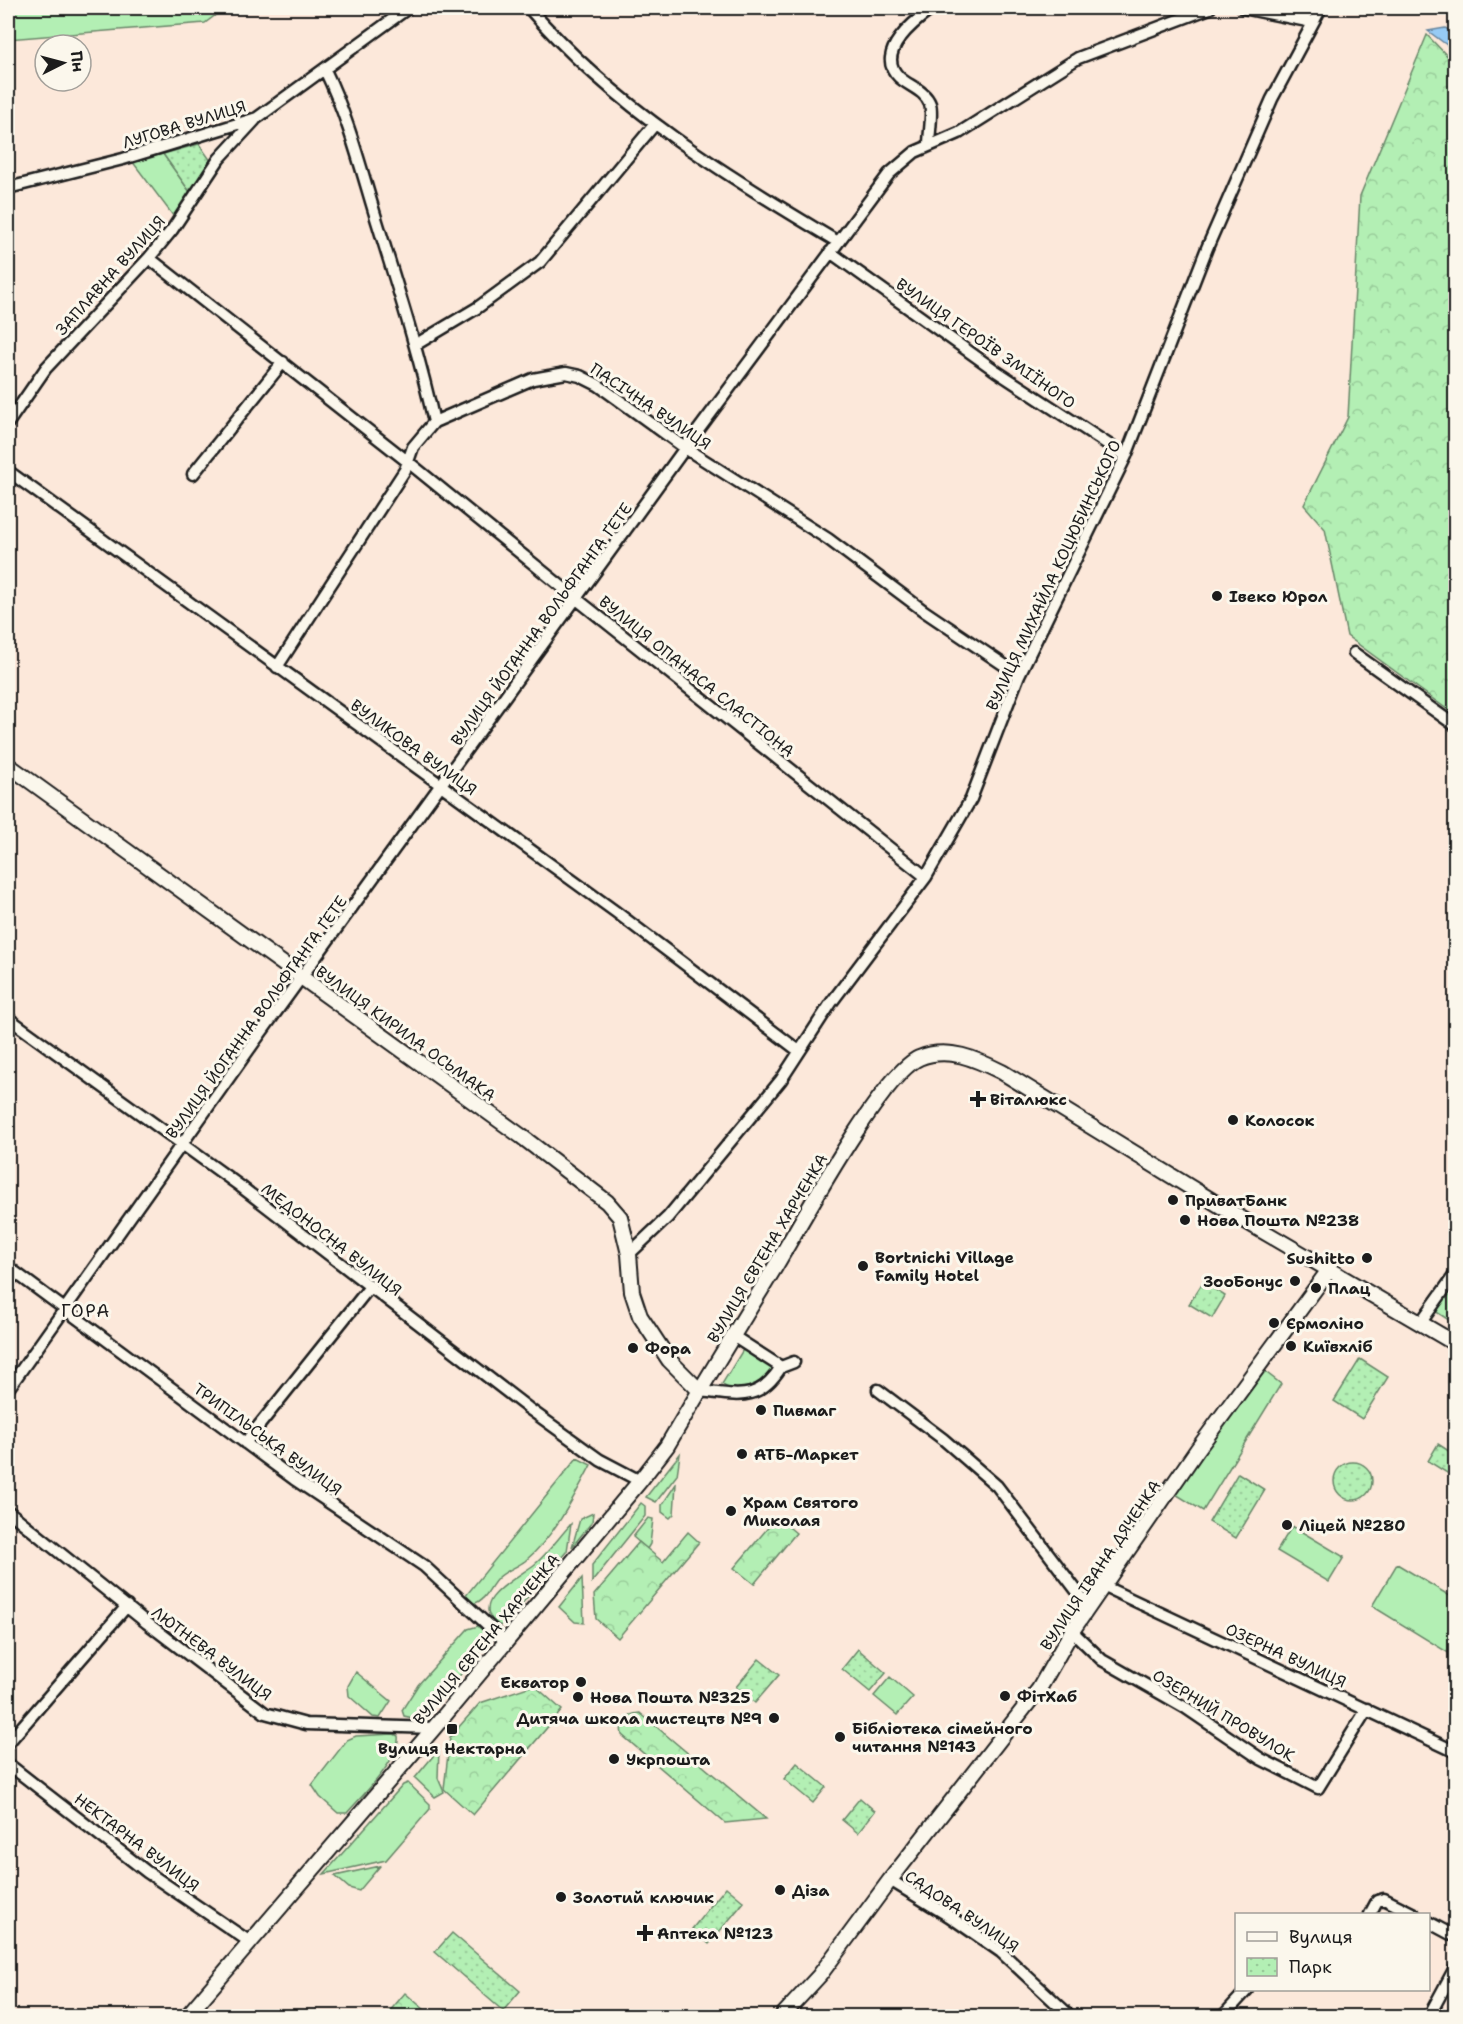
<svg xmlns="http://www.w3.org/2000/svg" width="1463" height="2024" font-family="'Shantell Sans',sans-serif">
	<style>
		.green { fill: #b3efb4; stroke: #688668; stroke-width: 1.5 }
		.forest { fill: url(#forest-crowns); stroke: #688668; stroke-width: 1.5 }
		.park { fill: url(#park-dots); stroke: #688668; stroke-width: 1.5 }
		.water { fill: url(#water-ripples); stroke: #66859e; stroke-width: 1.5 }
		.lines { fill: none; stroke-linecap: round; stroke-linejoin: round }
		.street-casing { stroke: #1c1c1c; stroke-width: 15 }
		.secondary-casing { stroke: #1c1c1c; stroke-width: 18 }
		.street { stroke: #fbf7ec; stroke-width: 10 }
		.secondary { stroke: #fbf7ec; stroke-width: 14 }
		.poi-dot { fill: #1c1c1c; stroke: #fbf7ec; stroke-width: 2 }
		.labels { text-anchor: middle; stroke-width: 6; stroke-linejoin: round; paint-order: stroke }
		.street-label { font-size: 16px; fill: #1c1c1c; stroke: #fbf7ec }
		.poi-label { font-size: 16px; font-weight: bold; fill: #1c1c1c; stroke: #fbf7ec; text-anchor: start }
		.neighbourhood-label { font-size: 18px; letter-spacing: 1.5px; fill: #1c1c1c; stroke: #fbf7ec }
	</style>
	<defs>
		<pattern id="forest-crowns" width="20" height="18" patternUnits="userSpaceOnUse" patternTransform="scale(1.5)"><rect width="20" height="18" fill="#b3efb4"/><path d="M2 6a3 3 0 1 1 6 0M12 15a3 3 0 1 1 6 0" fill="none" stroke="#99cc9a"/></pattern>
		<pattern id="park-dots" width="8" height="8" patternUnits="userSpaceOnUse" patternTransform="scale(1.5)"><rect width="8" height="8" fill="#b3efb4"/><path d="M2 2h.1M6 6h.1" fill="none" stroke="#99cc9a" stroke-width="1.8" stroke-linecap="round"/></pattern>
		<pattern id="water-ripples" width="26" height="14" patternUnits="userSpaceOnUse" patternTransform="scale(1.5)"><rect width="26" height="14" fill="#97cbf5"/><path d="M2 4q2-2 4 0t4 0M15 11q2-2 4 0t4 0" fill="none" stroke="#82aed1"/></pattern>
	</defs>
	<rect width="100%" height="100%" fill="#fce8da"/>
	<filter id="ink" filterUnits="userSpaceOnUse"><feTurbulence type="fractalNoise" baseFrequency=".0167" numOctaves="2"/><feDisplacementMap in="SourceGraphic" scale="12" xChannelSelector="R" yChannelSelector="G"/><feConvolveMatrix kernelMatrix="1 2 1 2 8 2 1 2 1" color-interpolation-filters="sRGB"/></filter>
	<g filter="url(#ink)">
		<!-- green -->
		<path class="green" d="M 8,8 L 225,8 L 205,23 L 8,39 Z
			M 163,154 L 190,192 L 174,217 L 132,161 Z
			M 1455,1284 L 1455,1324 L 1435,1311 Z
			M 744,1348 L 773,1366 C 772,1370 770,1376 767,1379 C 758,1391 733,1394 722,1384 Z
			M 1263,1370 L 1281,1384 L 1203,1511 L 1174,1493 Z
			M 680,1454 L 677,1475 L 656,1502 L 646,1497 Z
			M 577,1458 L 591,1465 C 574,1497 554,1537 525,1561 C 517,1567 505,1571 498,1578 C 488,1588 488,1599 473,1604 L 464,1598 Z
			M 676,1484 L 674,1514 L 670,1518 L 662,1512 L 662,1505 Z
			M 641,1503 L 645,1506 L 645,1516 L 592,1582 L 592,1565 Z
			M 593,1513 L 592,1522 L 572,1547 L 580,1519 Z
			M 648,1518 L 653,1519 L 650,1544 L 647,1549 L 633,1537 Z
			M 571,1524 L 567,1551 L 508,1620 L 500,1626 C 464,1603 519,1577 535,1564 C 548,1553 559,1537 571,1524 Z
			M 1292,1526 L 1344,1557 L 1329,1582 L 1277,1551 Z
			M 1397,1564 L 1455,1599 L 1455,1657 L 1372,1606 Z
			M 582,1578 L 584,1623 L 575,1622 L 559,1607 Z
			M 478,1626 L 484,1632 L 484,1647 L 426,1715 L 418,1719 L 404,1716 L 402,1710 L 418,1685 L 468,1629 Z
			M 356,1672 L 391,1701 L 380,1718 L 373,1717 L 349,1696 L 348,1686 Z
			M 890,1677 L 913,1697 L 897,1715 L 874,1696 Z
			M 394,1734 L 398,1736 C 401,1758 362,1796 347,1813 L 338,1813 L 320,1797 L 312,1785 L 347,1740 L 356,1736 Z
			M 439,1749 L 438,1778 L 444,1792 L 435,1797 L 415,1778 Z
			M 408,1783 L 430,1804 L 430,1809 L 386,1860 L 324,1874 L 403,1785 Z
			M 380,1866 L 359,1891 L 349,1888 L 335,1876 Z"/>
		<!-- forest -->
		<path class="forest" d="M 1427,35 L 1456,65 L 1455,715 L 1347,636 L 1325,529 L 1304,505 L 1348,417 L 1360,196 Z
			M 777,1517 L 796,1533 L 754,1584 L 734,1568 Z
			M 688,1532 L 699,1542 L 618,1638 L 596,1619 L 594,1595 L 639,1542 L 663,1562 Z
			M 534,1685 L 562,1710 L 473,1815 L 444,1789 L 450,1737 L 480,1703 Z
			M 640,1713 L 766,1819 L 725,1823 L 622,1735 C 619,1720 626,1714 640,1713 Z
			M 405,1993 L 432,2016 L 393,2016 L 389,2012 Z"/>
		<!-- park -->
		<path class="park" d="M 199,144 L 211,161 L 190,192 L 163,154 Z
			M 1203,1282 L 1225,1296 L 1212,1318 L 1189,1304 Z
			M 1360,1359 L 1388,1377 L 1362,1419 L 1334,1401 Z
			M 1438,1444 L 1455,1455 L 1455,1478 L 1428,1461 Z
			M1334 1481a19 19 0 1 1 38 0a19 19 0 1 1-38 0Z
			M 1238,1473 L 1265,1490 L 1236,1538 L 1209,1522 Z
			M 858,1649 L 886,1673 L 870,1692 L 842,1669 Z
			M 759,1659 L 779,1675 L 755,1703 L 736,1687 Z
			M 797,1763 L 826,1787 L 813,1803 L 784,1779 Z
			M 860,1798 L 875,1811 L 858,1833 L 842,1820 Z
			M 726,1887 L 744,1902 L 709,1944 L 692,1929 Z
			M 452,1933 L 520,1991 L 503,2011 L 435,1952 Z"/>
		<!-- water -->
		<path class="water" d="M 1445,28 L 1455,33 L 1455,51 L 1428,31 Z"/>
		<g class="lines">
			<defs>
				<path id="street" d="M 529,8 C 614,107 727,176 838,242
					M 1243,8 L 1312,22
					M 325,70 C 348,117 361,169 376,218 C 397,286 419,353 434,422
					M 929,145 C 929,134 933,112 930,104 C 925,90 908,86 899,77 C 873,53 916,20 933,8
					M 8,188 L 123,159 L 257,118 L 408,8
					M 830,252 L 996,371 L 1126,456
					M 149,258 L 407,461 L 578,600 L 926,877
					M 415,345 L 477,308 L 540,262 L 655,124
					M 8,423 L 46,368 L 149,258 L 172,230 L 219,159 L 255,120
					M 8,471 L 616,912 L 799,1051
					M 193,474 L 283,362
					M 1354,653 L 1456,726
					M 277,667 L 405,470 L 413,447 L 434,422 L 533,379 L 566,373 L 580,376 L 598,385 L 685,448 L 828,539 L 924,611 L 1019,675
					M 8,1018 L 240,1186 L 528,1408 L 600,1460 L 640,1481
					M 629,1254 L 668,1217 L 781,1080 L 831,1003 L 926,877 L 971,799 L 1019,675 L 1126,456 L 1207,248 L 1272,99 L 1321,8
					M 8,1267 L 294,1479 L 424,1566 L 505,1641
					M 1421,1322 L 1456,1273
					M 733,1336 L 781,1367 L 794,1362
					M 8,1389 L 255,1041 L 685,448 L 889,174 L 915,152 L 959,133 L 1078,58 L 1210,8
					M 878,1390 L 943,1439 L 997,1486 L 1089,1607
					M 700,1391 C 738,1395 758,1403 781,1367
					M 245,1443 L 369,1288
					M 8,1511 L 147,1623 L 265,1713 L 306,1724 L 434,1728
					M 1103,1586 L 1456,1752
					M 1072,1631 L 1102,1660 L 1186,1708 L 1261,1759 L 1318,1788 L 1367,1709
					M 8,1743 L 127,1606
					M 8,1764 L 147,1872 L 250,1942
					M 890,1880 L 949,1916 L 1001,1952 L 1070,2016
					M 1370,1914 L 1377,1901 L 1384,1899 L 1414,1914
					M 1428,1922 L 1456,1937
					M 1223,2016 L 1247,1990
					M 1429,2016 L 1456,1966"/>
				<path id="secondary" d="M 8,765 L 521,1136 L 607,1202 L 620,1217 L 629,1254 L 632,1292 L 640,1316 L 669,1360 L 700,1391
					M 187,2016 L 434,1728 L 640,1481 L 667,1446 C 702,1386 739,1326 775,1267 C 800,1225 881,1075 919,1058 C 948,1046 976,1059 1002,1072 L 1237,1216 L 1456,1344
					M 782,2016 L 819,1976 L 890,1880 L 1039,1689 L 1072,1631 L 1197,1450 L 1329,1270"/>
			</defs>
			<!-- street casing -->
			<use href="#street" class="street-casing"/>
			<!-- secondary casing -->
			<use href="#secondary" class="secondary-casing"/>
			<!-- street -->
			<use href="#street" class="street"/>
			<!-- secondary -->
			<use href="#secondary" class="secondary"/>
		</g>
	</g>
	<!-- markers -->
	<g class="poi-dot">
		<circle cx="1217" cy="596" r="6"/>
		<path d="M975 1090h6v6h6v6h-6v6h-6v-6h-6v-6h6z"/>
		<circle cx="1233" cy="1120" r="6"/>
		<circle cx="1173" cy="1200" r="6"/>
		<circle cx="1185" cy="1220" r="6"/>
		<circle cx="1367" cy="1258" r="6"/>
		<circle cx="863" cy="1266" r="6"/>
		<circle cx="1295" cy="1281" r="6"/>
		<circle cx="1316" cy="1288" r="6"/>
		<circle cx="1274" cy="1323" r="6"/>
		<circle cx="1291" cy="1346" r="6"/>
		<circle cx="633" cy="1348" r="6"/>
		<circle cx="761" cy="1410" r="6"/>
		<circle cx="742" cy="1454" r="6"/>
		<circle cx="731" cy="1511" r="6"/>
		<circle cx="1287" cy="1525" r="6"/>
		<circle cx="581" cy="1682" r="6"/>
		<circle cx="1005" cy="1696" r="6"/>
		<circle cx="578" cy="1697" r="6"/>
		<circle cx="774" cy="1718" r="6"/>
		<rect x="446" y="1723" width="12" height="12" rx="3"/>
		<circle cx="840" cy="1737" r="6"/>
		<circle cx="614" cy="1759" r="6"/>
		<circle cx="780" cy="1890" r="6"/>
		<circle cx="561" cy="1897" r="6"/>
		<path d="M642 1924h6v6h6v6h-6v6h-6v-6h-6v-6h6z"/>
	</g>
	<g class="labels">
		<!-- street labels -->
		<g class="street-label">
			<text transform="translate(184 124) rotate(-17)" y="6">ЛУГОВА ВУЛИЦЯ</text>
			<text transform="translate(110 275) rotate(-48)" y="6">ЗАПЛАВНА ВУЛИЦЯ</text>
			<text transform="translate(986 343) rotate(35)" y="6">ВУЛИЦЯ ГЕРОЇВ ЗМІЇНОГО</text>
			<text transform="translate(651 406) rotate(34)" y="6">ПАСІЧНА ВУЛИЦЯ</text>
			<text transform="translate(1053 575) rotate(-65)" y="6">ВУЛИЦЯ МИХАЙЛА КОЦЮБИНСЬКОГО</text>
			<text transform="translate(541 624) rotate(-54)" y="6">ВУЛИЦЯ ЙОГАННА ВОЛЬФГАНГА ҐЕТЕ</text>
			<text transform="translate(697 676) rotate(39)" y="6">ВУЛИЦЯ ОПАНАСА СЛАСТІОНА</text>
			<text transform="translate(414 747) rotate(36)" y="6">ВУЛИКОВА ВУЛИЦЯ</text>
			<text transform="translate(256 1017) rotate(-54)" y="6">ВУЛИЦЯ ЙОГАННА ВОЛЬФГАНГА ҐЕТЕ</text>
			<text transform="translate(406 1033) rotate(36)" y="6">ВУЛИЦЯ КИРИЛА ОСЬМАКА</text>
			<text transform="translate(332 1239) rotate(38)" y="6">МЕДОНОСНА ВУЛИЦЯ</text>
			<text transform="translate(767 1248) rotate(-59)" y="6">ВУЛИЦЯ ЄВГЕНА ХАРЧЕНКА</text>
			<text transform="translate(268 1439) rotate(36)" y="6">ТРИПІЛЬСЬКА ВУЛИЦЯ</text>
			<text transform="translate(1100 1565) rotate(-56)" y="6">ВУЛИЦЯ ІВАНА ДЯЧЕНКА</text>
			<text transform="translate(486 1639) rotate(-50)" y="6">ВУЛИЦЯ ЄВГЕНА ХАРЧЕНКА</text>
			<text transform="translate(212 1653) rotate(37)" y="6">ЛЮТНЕВА ВУЛИЦЯ</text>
			<text transform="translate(1286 1655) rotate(25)" y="6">ОЗЕРНА ВУЛИЦЯ</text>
			<text transform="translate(1224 1715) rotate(31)" y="6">ОЗЕРНИЙ ПРОВУЛОК</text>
			<text transform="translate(137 1842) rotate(37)" y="6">НЕКТАРНА ВУЛИЦЯ</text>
			<text transform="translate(962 1911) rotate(34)" y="6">САДОВА ВУЛИЦЯ</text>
		</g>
		<!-- poi labels -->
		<g class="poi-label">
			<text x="1229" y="602">Івеко Юрол</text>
			<text x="990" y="1105">Віталюкс</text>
			<text x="1245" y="1126">Колосок</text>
			<text x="1185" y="1206">ПриватБанк</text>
			<text x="1197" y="1226">Нова Пошта №238</text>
			<text x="875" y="1263">Bortnichi Village<tspan x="875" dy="18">Family Hotel</tspan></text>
			<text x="1355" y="1264" text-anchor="end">Sushitto</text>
			<text x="1283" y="1287" text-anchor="end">ЗооБонус</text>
			<text x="1328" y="1294">Плац</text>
			<text x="1286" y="1329">Єрмоліно</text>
			<text x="1303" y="1352">Київхліб</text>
			<text x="645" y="1354">Фора</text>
			<text x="773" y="1416">Пивмаг</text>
			<text x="754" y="1460">АТБ-Маркет</text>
			<text x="743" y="1508">Храм Святого<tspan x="743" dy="18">Миколая</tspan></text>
			<text x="1299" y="1531">Ліцей №280</text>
			<text x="569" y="1688" text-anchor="end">Екватор</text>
			<text x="1017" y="1702">ФітХаб</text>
			<text x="590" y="1703">Нова Пошта №325</text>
			<text x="762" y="1724" text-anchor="end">Дитяча школа мистецтв №9</text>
			<text x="852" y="1734">Бібліотека сімейного<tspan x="852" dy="18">читання №143</tspan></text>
			<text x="452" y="1754" text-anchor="middle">Вулиця Нектарна</text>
			<text x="626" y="1765">Укрпошта</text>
			<text x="792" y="1896">Діза</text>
			<text x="573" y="1903">Золотий ключик</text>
			<text x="657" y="1939">Аптека №123</text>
		</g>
		<!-- neighbourhood labels -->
		<g class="neighbourhood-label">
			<text x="86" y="1317">ГОРА</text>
		</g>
	</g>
	<!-- margin -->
	<rect width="1463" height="2024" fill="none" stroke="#fbf7ec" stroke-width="30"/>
	<rect x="15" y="15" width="1433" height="1994" fill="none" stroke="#1c1c1c" stroke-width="2" filter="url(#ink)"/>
	<!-- legend -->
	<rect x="1235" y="1913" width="195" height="78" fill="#fbf7ec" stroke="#a29f99" stroke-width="1.5"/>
	<rect x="1247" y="1932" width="30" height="9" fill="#fbf7ec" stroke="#a29f99" stroke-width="1.5"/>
	<text x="1289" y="1943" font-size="18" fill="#1c1c1c">Вулиця</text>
	<rect x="1247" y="1958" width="30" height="18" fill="url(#park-dots)" stroke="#a29f99" stroke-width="1.5"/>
	<text x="1289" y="1973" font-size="18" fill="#1c1c1c">Парк</text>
	<!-- north arrow -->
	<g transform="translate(63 63) rotate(84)"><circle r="28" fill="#fbf7ec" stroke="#a29f99" stroke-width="1.5"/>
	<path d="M0-4.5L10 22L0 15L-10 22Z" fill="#1c1c1c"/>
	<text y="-9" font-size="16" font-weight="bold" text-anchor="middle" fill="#1c1c1c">Пн</text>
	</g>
</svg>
